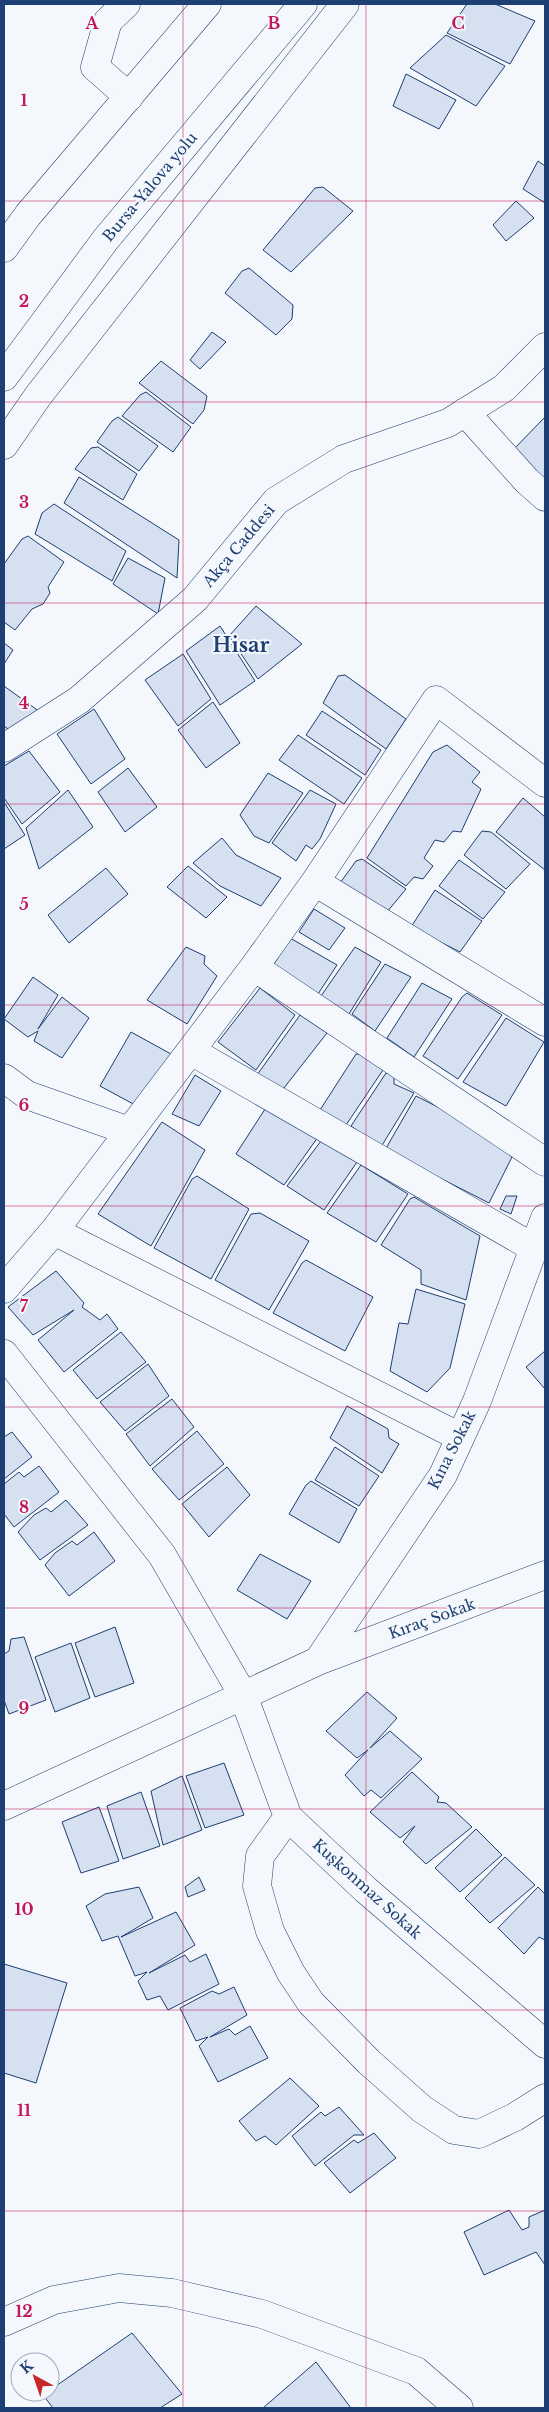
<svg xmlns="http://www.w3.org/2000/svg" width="549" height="2412" font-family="'Libre Baskerville',serif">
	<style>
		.building { fill: #d5e0f0; stroke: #1d3f73 }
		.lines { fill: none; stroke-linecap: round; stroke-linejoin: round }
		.minor-casing { stroke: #1d3f73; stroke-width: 29 }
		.major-casing { stroke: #1d3f73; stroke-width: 29 }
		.highway-casing { stroke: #1d3f73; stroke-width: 29 }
		.minor { stroke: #f4f7fb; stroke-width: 28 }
		.major { stroke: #f4f7fb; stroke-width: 28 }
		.highway { stroke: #f4f7fb; stroke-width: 28 }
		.grid { fill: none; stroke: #c2185b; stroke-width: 1; stroke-opacity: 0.55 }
		.labels { text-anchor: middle; stroke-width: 4; stroke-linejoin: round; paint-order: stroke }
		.street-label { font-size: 15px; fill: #1d3f73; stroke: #f4f7fb }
		.district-label { font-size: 20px; font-weight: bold; fill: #1d3f73; stroke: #f4f7fb }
		.grid-label { font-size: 16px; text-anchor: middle; font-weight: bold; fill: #c2185b; stroke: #f4f7fb; stroke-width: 4; stroke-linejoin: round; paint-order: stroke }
	</style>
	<rect width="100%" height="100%" fill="#f4f7fb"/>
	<!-- building -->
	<path class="building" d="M 467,4 L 495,4 L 535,21 L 510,64 L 447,33 Z
		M 446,35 L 505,66 L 476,106 L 410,68 Z
		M 406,74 L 456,100 L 439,129 L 393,106 Z
		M 538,161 L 545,166 L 545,203 L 523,189 Z
		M 323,187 L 353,211 L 291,272 L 263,250 L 315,188 Z
		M 516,201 L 534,218 L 506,241 L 493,225 Z
		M 249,268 L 293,305 L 292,319 L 276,335 L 225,293 L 242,271 Z
		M 212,332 L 226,342 L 200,369 L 190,360 Z
		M 161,361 L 207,396 L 204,410 L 193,424 L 139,383 Z
		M 146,392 L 191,427 L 173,452 L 122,416 L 140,395 Z
		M 118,417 L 158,446 L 139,471 L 97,442 L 112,421 Z
		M 545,417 L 545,481 L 512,451 Z
		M 98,447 L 137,474 L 123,500 L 75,469 L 91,448 Z
		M 79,477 L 179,540 L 177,578 L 64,503 Z
		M 54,504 L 126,551 L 112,581 L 35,534 L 42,513 Z
		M 28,536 L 64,562 L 48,587 L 50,593 L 43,604 L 32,609 L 15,630 L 4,622 L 4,564 L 22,539 Z
		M 128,558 L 165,578 L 158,614 L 113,584 Z
		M 256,606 L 302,644 L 258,679 L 229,636 Z
		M 220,626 L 255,681 L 220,705 L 186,651 Z
		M 4,643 L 13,650 L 4,664 Z
		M 183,654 L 211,699 L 178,726 L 145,680 Z
		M 345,675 L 406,719 L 386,749 L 323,703 L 338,676 Z
		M 4,686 L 40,712 L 13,733 L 4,726 Z
		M 213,702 L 240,743 L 206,768 L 178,730 Z
		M 94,709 L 125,759 L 91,784 L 57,734 Z
		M 322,711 L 381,750 L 365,775 L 306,735 Z
		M 298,735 L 362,778 L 344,804 L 279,760 Z
		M 447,745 L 480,772 L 472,782 L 481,789 L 461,832 L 453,831 L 444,842 L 435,840 L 424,858 L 433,866 L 423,879 L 414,877 L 406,886 L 367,858 L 433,752 Z
		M 29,751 L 60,792 L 22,824 L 4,798 L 4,766 Z
		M 128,768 L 157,807 L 125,832 L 98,792 Z
		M 268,773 L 303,793 L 269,843 L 254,836 L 240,815 Z
		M 68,790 L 93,827 L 39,869 L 26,828 Z
		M 310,790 L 336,804 L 320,839 L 312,849 L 306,845 L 296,861 L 272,843 Z
		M 523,798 L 545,817 L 545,870 L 496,832 Z
		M 4,802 L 25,835 L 4,849 Z
		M 482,831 L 491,832 L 530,864 L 506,889 L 464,855 Z
		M 222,838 L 236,855 L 281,878 L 261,906 L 220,886 L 193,863 Z
		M 362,859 L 406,889 L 387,912 L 340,883 L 356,861 Z
		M 459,860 L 505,892 L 483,919 L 439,886 Z
		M 188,866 L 227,897 L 206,918 L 167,887 Z
		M 106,868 L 128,894 L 69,943 L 48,915 Z
		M 435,890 L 482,921 L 460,952 L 411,927 Z
		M 314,909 L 345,928 L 329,950 L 299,932 Z
		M 290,938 L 337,965 L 318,994 L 274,964 Z
		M 186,947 L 205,956 L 204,964 L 217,976 L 187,1024 L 147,1000 Z
		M 355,947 L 381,962 L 349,1014 L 321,996 Z
		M 385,964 L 411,977 L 375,1031 L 352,1014 Z
		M 33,977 L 58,995 L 38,1029 L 62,997 L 89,1018 L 62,1058 L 34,1041 L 38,1031 L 28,1037 L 4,1019 Z
		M 422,983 L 452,999 L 414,1057 L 387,1038 Z
		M 260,988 L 295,1015 L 256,1070 L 218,1042 Z
		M 467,993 L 502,1015 L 458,1079 L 423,1056 L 462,997 Z
		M 300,1015 L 327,1033 L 280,1093 L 257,1075 Z
		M 506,1018 L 544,1042 L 506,1106 L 463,1082 Z
		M 131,1032 L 171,1054 L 137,1106 L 100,1086 Z
		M 356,1054 L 364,1054 L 383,1070 L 346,1125 L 320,1110 Z
		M 386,1073 L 394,1073 L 394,1084 L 414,1093 L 381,1147 L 351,1126 Z
		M 195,1075 L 221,1091 L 199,1126 L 172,1114 Z
		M 416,1096 L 517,1147 L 489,1203 L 385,1150 Z
		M 267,1106 L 318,1137 L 284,1185 L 236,1154 Z
		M 162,1122 L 205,1150 L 151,1246 L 98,1214 Z
		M 321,1141 L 357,1162 L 324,1210 L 287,1186 Z
		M 361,1165 L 408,1194 L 376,1242 L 327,1213 Z
		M 197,1176 L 249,1209 L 211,1279 L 154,1248 L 192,1179 Z
		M 506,1196 L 517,1196 L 511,1214 L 500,1209 Z
		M 414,1197 L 480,1236 L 466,1300 L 421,1284 L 421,1270 L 381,1245 L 410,1199 Z
		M 260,1213 L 309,1241 L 269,1310 L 215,1280 L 251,1214 Z
		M 306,1260 L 373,1297 L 345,1351 L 273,1313 L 302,1263 Z
		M 56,1271 L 84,1303 L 82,1307 L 100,1320 L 107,1314 L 118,1329 L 64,1372 L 38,1340 L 74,1310 L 33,1335 L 8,1307 Z
		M 416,1289 L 465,1304 L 450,1368 L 427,1392 L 390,1371 L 399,1323 L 408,1324 Z
		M 121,1332 L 146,1362 L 97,1399 L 73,1370 Z
		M 545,1351 L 545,1389 L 526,1367 Z
		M 148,1364 L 169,1396 L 125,1431 L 100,1402 Z
		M 172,1399 L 194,1427 L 150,1466 L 126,1434 Z
		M 347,1406 L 388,1429 L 389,1438 L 399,1444 L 382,1473 L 330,1438 Z
		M 197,1431 L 224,1464 L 179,1500 L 152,1469 Z
		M 12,1432 L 32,1457 L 4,1479 L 4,1437 Z
		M 335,1447 L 379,1476 L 359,1506 L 315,1480 Z
		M 39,1466 L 59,1492 L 14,1527 L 4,1514 L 4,1484 L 19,1472 L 24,1477 Z
		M 227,1467 L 250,1495 L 209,1537 L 182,1504 Z
		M 311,1481 L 357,1509 L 339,1543 L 289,1514 L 306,1485 Z
		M 66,1500 L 88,1525 L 40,1560 L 18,1532 L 34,1515 L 46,1508 L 51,1512 Z
		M 94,1532 L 115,1561 L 69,1596 L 45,1565 L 55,1553 L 72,1541 L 77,1545 Z
		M 260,1554 L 311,1581 L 287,1619 L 237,1590 Z
		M 115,1627 L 134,1683 L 95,1697 L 75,1643 Z
		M 24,1637 L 46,1700 L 9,1714 L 4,1700 L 4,1654 L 9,1651 L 11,1639 Z
		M 71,1643 L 90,1698 L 55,1712 L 35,1657 Z
		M 367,1692 L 397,1718 L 370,1748 L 390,1731 L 422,1759 L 381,1798 L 371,1790 L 364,1796 L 345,1775 L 368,1750 L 357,1758 L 326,1731 Z
		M 224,1763 L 244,1815 L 205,1828 L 186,1776 Z
		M 412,1772 L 439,1797 L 437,1802 L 446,1803 L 472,1827 L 426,1864 L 403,1842 L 415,1826 L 400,1838 L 370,1812 Z
		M 182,1776 L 202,1830 L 163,1845 L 151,1791 Z
		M 141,1792 L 160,1846 L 123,1859 L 107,1806 Z
		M 99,1807 L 119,1861 L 81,1873 L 62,1822 Z
		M 476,1829 L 502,1855 L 460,1892 L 435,1868 Z
		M 505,1857 L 535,1885 L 490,1923 L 465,1898 Z
		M 199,1877 L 205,1890 L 188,1897 L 185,1887 Z
		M 139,1887 L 153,1918 L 121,1937 L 176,1912 L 195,1945 L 149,1973 L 185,1955 L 190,1962 L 206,1954 L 219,1984 L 168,2010 L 160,1996 L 147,2000 L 138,1981 L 147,1972 L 135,1976 L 118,1936 L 102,1941 L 86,1906 L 105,1894 Z
		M 538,1887 L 545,1894 L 545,1940 L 539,1937 L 524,1954 L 498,1928 Z
		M 4,1964 L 67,1983 L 36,2083 L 4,2073 Z
		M 234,1987 L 247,2015 L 210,2037 L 229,2029 L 235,2035 L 250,2026 L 268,2058 L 218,2082 L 199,2046 L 208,2037 L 196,2041 L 180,2008 L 212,1991 L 219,1994 Z
		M 290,2078 L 319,2106 L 276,2145 L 265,2136 L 256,2141 L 239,2121 Z
		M 339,2107 L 364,2135 L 354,2135 L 315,2166 L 292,2136 L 321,2112 L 325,2116 Z
		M 374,2133 L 396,2158 L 350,2193 L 324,2163 L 354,2140 L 358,2143 Z
		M 509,2210 L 522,2230 L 529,2227 L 529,2217 L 545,2210 L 545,2265 L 536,2252 L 484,2275 L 464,2232 Z
		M 132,2333 L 182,2394 L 160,2408 L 53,2408 L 43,2395 Z
		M 316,2362 L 351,2408 L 263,2408 Z"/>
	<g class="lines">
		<defs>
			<path id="minor" d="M 126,4 L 108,21 L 95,67 L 129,97
				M 465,412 L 527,481 L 545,497
				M 4,748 L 79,700 L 195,599 L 276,501 L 344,459 L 448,423 L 504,388 L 545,347
				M 315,882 L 545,1022
				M 254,967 L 545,1162
				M 191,1051 L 534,1248
				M 4,1078 L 27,1095 L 129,1131
				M 54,1231 L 460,1437
				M 4,1289 L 54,1231 L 254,967 L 315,882 L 436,700 L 545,783
				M 4,1354 L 162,1555 L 243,1695 L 288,1817 L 366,1890 L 545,2044
				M 318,1661 L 443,1475 L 477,1401 L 545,1218
				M 4,1806 L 318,1661 L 545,1575
				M 288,1817 L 260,1856 L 257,1886 L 270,1931 L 291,1973 L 311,2003 L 369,2062 L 422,2109 L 454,2130 L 479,2134 L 515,2117 L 545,2098
				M 4,2322 L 54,2300 L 119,2288 L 172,2293 L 262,2314 L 416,2371 L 459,2408"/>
			<path id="major" d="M 4,445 L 38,396 L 345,4"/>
			<path id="highway" d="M 4,248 L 28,215 L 207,4
				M 4,377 L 106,239 L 303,4"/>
		</defs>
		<!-- minor casing -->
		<use href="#minor" class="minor-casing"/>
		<!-- major casing -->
		<use href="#major" class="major-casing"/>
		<!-- highway casing -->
		<use href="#highway" class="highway-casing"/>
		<!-- minor -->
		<use href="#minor" class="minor"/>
		<!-- major -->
		<use href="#major" class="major"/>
		<!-- highway -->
		<use href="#highway" class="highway"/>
	</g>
	<!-- grid -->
	<path class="grid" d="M 183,4 L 183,2408M 366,4 L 366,2408M 4,201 L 545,201M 4,402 L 545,402M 4,603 L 545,603M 4,804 L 545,804M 4,1005 L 545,1005M 4,1206 L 545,1206M 4,1407 L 545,1407M 4,1608 L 545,1608M 4,1809 L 545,1809M 4,2010 L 545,2010M 4,2211 L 545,2211"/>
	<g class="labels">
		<!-- street labels -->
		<g class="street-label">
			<text transform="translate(150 187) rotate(-50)" y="5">Bursa-Yalova yolu</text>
			<text transform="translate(239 546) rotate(-50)" y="5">Akça Caddesi</text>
			<text transform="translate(452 1450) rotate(-63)" y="5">Kına Sokak</text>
			<text transform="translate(432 1619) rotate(-20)" y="5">Kıraç Sokak</text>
			<text transform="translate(367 1889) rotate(42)" y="5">Kuşkonmaz Sokak</text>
		</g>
		<!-- district labels -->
		<g class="district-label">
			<text x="241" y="652">Hisar</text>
		</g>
	</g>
	<g class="grid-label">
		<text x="92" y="29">A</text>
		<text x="274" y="29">B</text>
		<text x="458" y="29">C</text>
		<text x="24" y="106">1</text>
		<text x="24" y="307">2</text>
		<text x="24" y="508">3</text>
		<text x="24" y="709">4</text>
		<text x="24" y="910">5</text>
		<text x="24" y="1111">6</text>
		<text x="24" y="1312">7</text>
		<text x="24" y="1513">8</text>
		<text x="24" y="1714">9</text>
		<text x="24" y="1915">10</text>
		<text x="24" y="2116">11</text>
		<text x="24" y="2317">12</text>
	</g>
	<!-- border -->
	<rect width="549" height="2412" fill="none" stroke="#1d3f73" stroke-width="10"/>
	<!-- north arrow -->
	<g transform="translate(35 2377) rotate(320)"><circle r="24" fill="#f4f7fb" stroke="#9eadc5"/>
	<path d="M0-4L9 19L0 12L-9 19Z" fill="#c62828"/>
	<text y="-8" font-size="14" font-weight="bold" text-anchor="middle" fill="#1d3f73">K</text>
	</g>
</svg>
